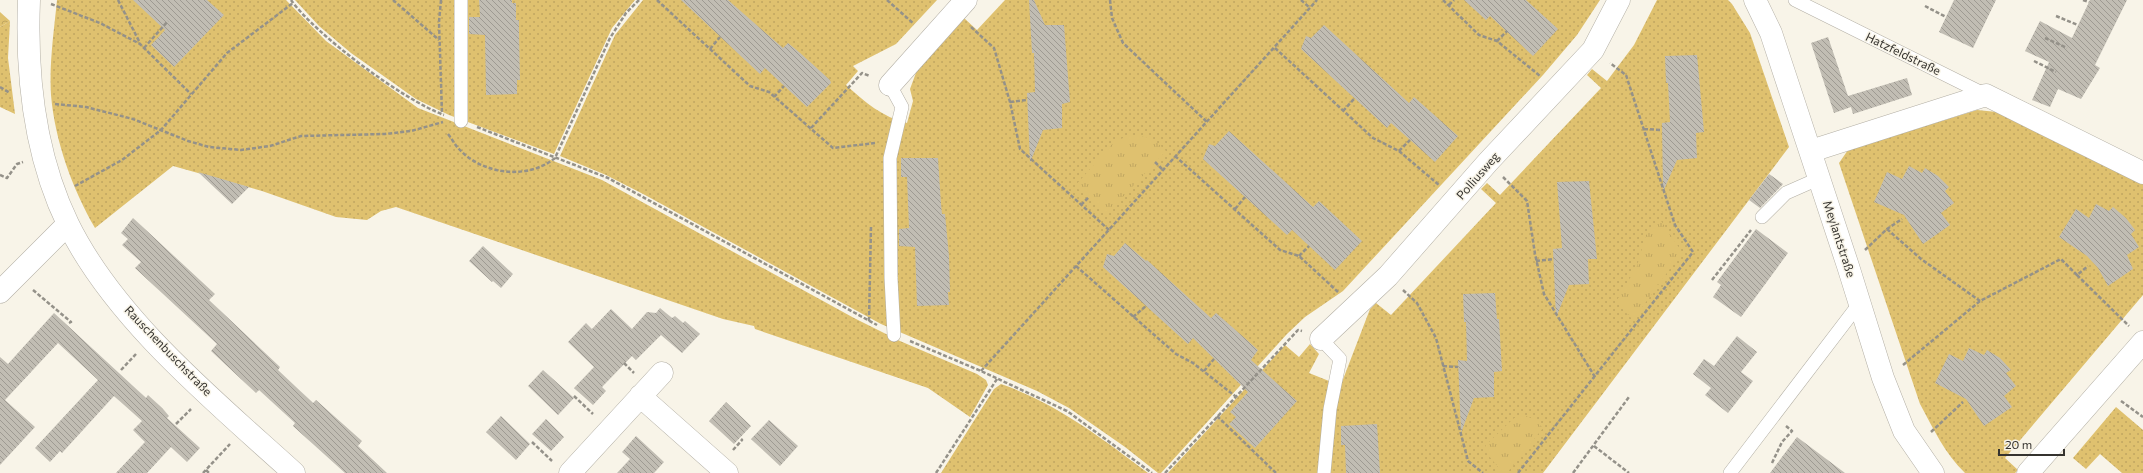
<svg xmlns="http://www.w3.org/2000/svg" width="2143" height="473" font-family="Commissioner,sans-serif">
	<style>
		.grass { fill: url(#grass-dots) }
		.forest { fill: url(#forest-crowns) }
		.park { fill: url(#park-tufts) }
		.building { fill: url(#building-back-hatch) }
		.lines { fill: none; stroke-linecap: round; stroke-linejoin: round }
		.lane-casing { stroke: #b3afa5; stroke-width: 14 }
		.street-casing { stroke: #b3afa5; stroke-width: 23 }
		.path { stroke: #949189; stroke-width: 2.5; stroke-dasharray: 4 2; stroke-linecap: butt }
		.lane { stroke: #fff; stroke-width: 13 }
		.street { stroke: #fff; stroke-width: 22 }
		.labels { text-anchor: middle; stroke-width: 3; stroke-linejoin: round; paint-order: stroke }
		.street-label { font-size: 12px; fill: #35332f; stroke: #f8f4e8 }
	</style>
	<defs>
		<pattern id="grass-dots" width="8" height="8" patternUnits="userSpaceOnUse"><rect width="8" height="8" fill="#dfc16f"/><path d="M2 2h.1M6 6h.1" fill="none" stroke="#c0a660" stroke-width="1.8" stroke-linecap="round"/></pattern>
		<pattern id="forest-crowns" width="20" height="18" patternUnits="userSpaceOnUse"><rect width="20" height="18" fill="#dfc16f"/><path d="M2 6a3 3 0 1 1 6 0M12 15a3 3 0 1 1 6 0" fill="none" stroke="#c0a660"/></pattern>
		<pattern id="park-tufts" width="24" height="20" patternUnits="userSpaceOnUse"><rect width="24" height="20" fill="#dfc16f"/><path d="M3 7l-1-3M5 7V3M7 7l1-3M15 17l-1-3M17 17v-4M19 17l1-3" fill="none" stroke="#c0a660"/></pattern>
		<pattern id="building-back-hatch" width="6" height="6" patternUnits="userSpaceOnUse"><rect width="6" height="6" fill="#c1bdb3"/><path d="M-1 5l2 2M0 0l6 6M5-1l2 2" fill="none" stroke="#9e9a92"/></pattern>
	</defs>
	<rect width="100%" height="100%" fill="#f8f4e8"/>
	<!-- grass -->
	<path class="grass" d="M 57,0 L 286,0 L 326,41 L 418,108 L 602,180 L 854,318 L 900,341 L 977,374 L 986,380 L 988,385 L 970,417 L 928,388 L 755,329 L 754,326 L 723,319 L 396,207 L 381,211 L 367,220 L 336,217 L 262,191 L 173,166 L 95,228 C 72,188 55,141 51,95 C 49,64 54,31 57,0 Z
		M 295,0 L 635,0 L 612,28 L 554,154 L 449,115 L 416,99 L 351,53 L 319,26 Z
		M 643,0 L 937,0 L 896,44 L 853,66 L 858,71 L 846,85 C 865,102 882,117 907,123 L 913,101 L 910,89 L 917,70 L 964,18 L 977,30 L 1005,0 L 1600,0 L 1577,35 L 1543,75 L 1343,291 L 1305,317 L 1287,334 L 1161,473 L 1158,473 L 1125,447 L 1069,408 L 1037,391 L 881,324 L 645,195 L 606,175 L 560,156 L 615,35 Z
		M 1657,0 L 1728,0 L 1732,4 L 1750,33 L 1789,147 L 1543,473 L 1168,473 L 1285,345 L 1299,357 L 1310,344 L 1319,354 L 1309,373 L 1329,381 L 1342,382 L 1370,309 L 1376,303 L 1391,315 L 1496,203 L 1481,189 L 1487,183 L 1500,195 L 1601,88 L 1587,75 L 1592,69 L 1607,81 L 1634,45 Z
		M 10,21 L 8,58 L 15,114 L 0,107 L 0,27 Z
		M 1977,110 L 2007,113 L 2143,181 L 2143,295 L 2005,458 L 2018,470 L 2015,473 L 1965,473 C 1945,454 1933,428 1920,404 L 1839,163 L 1848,150 Z
		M 1001,384 C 1056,403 1103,439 1148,473 L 941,473 L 994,389 Z
		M 2116,407 L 2143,430 L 2143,473 L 2122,473 L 2100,454 L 2086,469 L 2073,458 Z"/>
	<!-- forest -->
	<path class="forest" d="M 0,12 L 10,21 L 0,27 Z"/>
	<!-- park -->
	<path class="park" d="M 1130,135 L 1152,138 L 1166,151 L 1106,215 L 1075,186 L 1114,142 Z
		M 1661,221 L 1682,252 L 1633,320 L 1616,302 L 1637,266 L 1646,235 Z
		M 1522,414 L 1535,420 L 1543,428 L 1507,473 L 1503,473 L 1484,450 L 1486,445 L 1513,419 Z"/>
	<!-- building -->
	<path class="building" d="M 133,0 L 207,0 L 224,15 L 174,67 L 151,45 L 165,30 Z
		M 479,0 L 512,0 L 512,3 L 516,3 L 516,20 L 519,20 L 519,32 L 520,80 L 517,80 L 517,94 L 486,95 L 485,35 L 469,34 L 469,17 L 480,17 Z
		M 681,0 L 728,0 L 783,48 L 788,43 L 799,52 L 830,80 L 831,83 L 807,107 L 765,68 L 760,74 Z
		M 1029,0 L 1034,0 L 1045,25 L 1064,25 L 1070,102 L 1062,104 L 1062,128 L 1043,130 L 1030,163 L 1027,93 L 1035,92 L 1034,53 L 1032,53 Z
		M 1464,0 L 1526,0 L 1558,29 L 1533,56 L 1490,16 L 1486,20 Z
		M 1954,0 L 1996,0 L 1973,48 L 1939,32 Z
		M 2090,0 L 2127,0 L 2095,65 L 2100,68 L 2081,99 L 2058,89 L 2050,107 L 2032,100 L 2049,62 L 2025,51 L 2040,21 L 2072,38 Z
		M 1324,25 L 1409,103 L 1414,97 L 1458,136 L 1435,162 L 1391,123 L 1387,128 L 1301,49 L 1306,36 L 1311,38 Z
		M 1828,37 L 1848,96 L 1907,78 L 1912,95 L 1853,114 L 1851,107 L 1834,113 L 1811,43 Z
		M 1697,55 L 1704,132 L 1696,133 L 1697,158 L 1677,160 L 1663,192 L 1662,123 L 1670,122 L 1668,83 L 1666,83 L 1665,56 Z
		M 1229,131 L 1313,207 L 1319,201 L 1362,241 L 1335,270 L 1292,230 L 1287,235 L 1203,159 L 1209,144 L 1215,146 Z
		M 901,158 L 938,158 L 941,204 L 942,214 L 945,214 L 949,256 L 950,292 L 948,292 L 949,305 L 917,306 L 915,247 L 899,246 L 899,229 L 909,228 L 907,177 L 901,177 Z
		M 1909,166 L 1922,173 L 1925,168 L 1938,176 L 1949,187 L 1945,191 L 1954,203 L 1941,213 L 1950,225 L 1923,244 L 1904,215 L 1874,202 L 1887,172 L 1902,179 Z
		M 198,172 L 249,187 L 232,204 Z
		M 1769,174 L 1783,184 L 1760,208 L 1749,200 Z
		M 1589,181 L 1597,259 L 1588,259 L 1589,284 L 1569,285 L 1556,318 L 1553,249 L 1562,248 L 1557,182 Z
		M 2096,204 L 2109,211 L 2113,207 L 2126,218 L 2135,230 L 2131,234 L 2139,247 L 2127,255 L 2133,269 L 2108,286 L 2098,268 L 2087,256 L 2059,237 L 2076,209 L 2089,218 Z
		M 133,218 L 215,294 L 209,300 L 280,367 L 278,370 L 313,403 L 316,400 L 362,441 L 358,446 L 387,473 L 345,473 L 293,426 L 295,423 L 259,390 L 256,393 L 211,351 L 217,344 L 135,268 L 141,262 L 122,245 L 128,239 L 121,233 Z
		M 1756,229 L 1788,253 L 1741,317 L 1713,297 L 1721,285 L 1717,282 Z
		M 1125,243 L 1146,261 L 1147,260 L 1211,318 L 1216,313 L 1247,340 L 1258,350 L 1251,360 L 1297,401 L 1255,448 L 1229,424 L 1236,417 L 1230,412 L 1248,392 L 1193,338 L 1188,344 L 1103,267 L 1107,254 L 1114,256 Z
		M 483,246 L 513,274 L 501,288 L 493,281 L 492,282 L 469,261 Z
		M 1495,293 L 1497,319 L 1499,319 L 1502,371 L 1494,372 L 1494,397 L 1474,398 L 1461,433 L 1458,360 L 1467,361 L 1466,322 L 1464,322 L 1463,294 Z
		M 660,308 L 672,318 L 675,316 L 683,323 L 685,321 L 700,334 L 682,353 L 661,335 L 636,360 L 632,356 L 602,387 L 606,391 L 593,405 L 574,388 L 594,367 L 568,342 L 586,323 L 592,329 L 611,309 L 632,329 L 647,312 L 656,313 Z
		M 54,313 L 146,398 L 148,395 L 162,408 L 169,416 L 167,418 L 200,448 L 187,462 L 171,447 L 147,473 L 116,473 L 145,442 L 133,430 L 142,421 L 114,396 L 62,453 L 60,451 L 50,462 L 35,448 L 98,380 L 58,343 L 5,400 L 35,427 L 0,465 L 0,357 L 8,364 Z
		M 1737,336 L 1757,352 L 1741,372 L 1753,381 L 1728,413 L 1705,395 L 1711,388 L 1693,374 L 1704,359 L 1714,366 Z
		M 1969,348 L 1984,355 L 1987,350 L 2000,358 L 2011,370 L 2006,373 L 2016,386 L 2004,396 L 2012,407 L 1984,426 L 1966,399 L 1935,383 L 1949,354 L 1963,361 Z
		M 543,370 L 574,398 L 558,415 L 528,386 Z
		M 726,402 L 751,426 L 734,444 L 709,421 Z
		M 501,416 L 530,444 L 516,460 L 486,432 Z
		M 546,419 L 564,437 L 551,451 L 532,434 Z
		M 769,420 L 798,446 L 780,466 L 751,439 Z
		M 1377,424 L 1380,473 L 1346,473 L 1345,445 L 1341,445 L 1341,426 Z
		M 636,436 L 664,462 L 654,473 L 617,473 L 630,459 L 622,452 Z
		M 1797,437 L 1845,473 L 1770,473 Z"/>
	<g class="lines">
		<defs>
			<path id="lane" d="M 461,0 L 461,121
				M 1795,0 L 1986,95
				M 890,85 L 902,107 L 890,158 L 891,278 L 894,335
				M 1762,217 L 1786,193 L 1820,178
				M 1321,339 L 1340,359 L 1330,409 L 1324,473
				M 1730,473 L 1859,304"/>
			<path id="street" d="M 29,0 C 26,75 35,156 68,224 C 115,320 216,402 294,473
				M 1755,0 L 1771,33 L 1848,266 L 1883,378 L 1904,431 L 1933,473
				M 890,85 L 966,0
				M 1811,151 L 1986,95 L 2143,173
				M 0,292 L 68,224
				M 1321,339 L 1388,276 L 1488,162 L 1593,50 L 1619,0
				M 640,396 L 727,473
				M 570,473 L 662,373
				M 2028,473 L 2143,342"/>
		</defs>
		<!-- lane casing -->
		<use href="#lane" class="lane-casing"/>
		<!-- street casing -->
		<use href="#street" class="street-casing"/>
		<!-- path -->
		<path class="path" d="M 118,0 L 140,43
			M 291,0 C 316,35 403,100 444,115
			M 393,0 L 439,40
			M 441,0 L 439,22 L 442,114
			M 657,0 L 750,86 L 769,92 L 833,148 L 875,143
			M 887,0 L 914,24
			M 1110,0 L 1112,18 L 1123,43 L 1207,122
			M 1301,0 L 1310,8
			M 1443,0 L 1479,35 L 1497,41 L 1540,76
			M 2083,0 L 2089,2
			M 51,4 L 100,23 L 140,44 L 191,94
			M 1449,5 L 1454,0
			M 1925,6 L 1946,17
			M 2056,16 L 2078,25
			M 971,27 L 994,48 L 1010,102 L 1020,149 L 1109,230
			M 2045,38 L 2067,48
			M 1497,41 L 1507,31
			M 144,48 L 168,21
			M 1275,48 L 1373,138 L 1399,151 L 1439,185
			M 710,49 L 720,37
			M 2034,61 L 2056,72
			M 0,87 L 10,93
			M 774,97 L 784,86
			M 1010,102 L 1027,100
			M 55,104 L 86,107 L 133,119 L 188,141 L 209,147 L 241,150 L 270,146 L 301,136 L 385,134 L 411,131 L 443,122
			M 1343,111 L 1354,99
			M 477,127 L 608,178 L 877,325
			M 811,128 L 862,73 L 870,76
			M 1644,129 L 1662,130
			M 448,134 C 452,139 455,145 459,149 C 483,175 528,180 555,158 L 610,38 L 626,13 L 639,0
			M 1399,151 L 1410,140
			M 1175,156 L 1280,250 L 1299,256 L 1338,292
			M 1155,162 L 1162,169
			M 0,175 L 7,178 L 17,164 L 23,162
			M 1503,177 L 1527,201 L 1535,254 L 1544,294 L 1595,377
			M 75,186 L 122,160 L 161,130 L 227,53 L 293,3
			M 1081,205 L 1089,197
			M 1235,209 L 1245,197
			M 1887,229 L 1921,259 L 1980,301
			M 1865,250 L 1887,229 L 1902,219
			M 1299,256 L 1309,246
			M 1536,261 L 1554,259
			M 1076,266 L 1176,354 L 1193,363 L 1235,396
			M 2077,275 L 2129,326
			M 1712,280 L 1751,230
			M 33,290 L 71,322 L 69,323
			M 1403,290 L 1417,303 L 1436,338 L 1468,461 L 1483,473
			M 1133,317 L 1146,306
			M 869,321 L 871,227
			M 910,341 L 981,371 L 1067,411 L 1152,473
			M 624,363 L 634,373
			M 1903,365 L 1980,301 L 2061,259 L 2077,275 L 2088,266
			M 1443,366 L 1458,367
			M 121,370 L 136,354
			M 981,371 L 1317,0
			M 1204,371 L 1214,359
			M 574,396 L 593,414
			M 2121,401 L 2143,417
			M 1217,416 L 1276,473
			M 176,424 L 191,409
			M 1931,432 L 1963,402
			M 532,442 L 552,461
			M 1594,446 L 1629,473
			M 733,450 L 742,440 L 741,439
			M 1772,463 L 1782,442 L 1792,431 L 1786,426
			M 206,470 L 209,473
			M 203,473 L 230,444
			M 936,473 L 997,379
			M 1165,473 L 1298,330 L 1302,331
			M 1518,473 L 1693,252 L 1675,225 L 1626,75 L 1610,63
			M 1573,473 L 1629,397"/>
		<!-- lane -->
		<use href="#lane" class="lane"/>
		<!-- street -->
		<use href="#street" class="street"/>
	</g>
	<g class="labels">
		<!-- street labels -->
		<g class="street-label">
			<text transform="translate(1903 54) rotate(26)" y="4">Hatzfeldstraße</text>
			<text transform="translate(1478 176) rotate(-49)" y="4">Polliusweg</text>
			<text transform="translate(1839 239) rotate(72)" y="4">Meylantstraße</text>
			<text transform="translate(168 351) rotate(46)" y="4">Rauschenbuschstraße</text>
		</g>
	</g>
	<!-- scale -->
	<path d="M1999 449v6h65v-6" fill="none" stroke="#35332f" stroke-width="2"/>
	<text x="2005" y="449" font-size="12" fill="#35332f" stroke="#f8f4e8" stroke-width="3" paint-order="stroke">20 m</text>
</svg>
